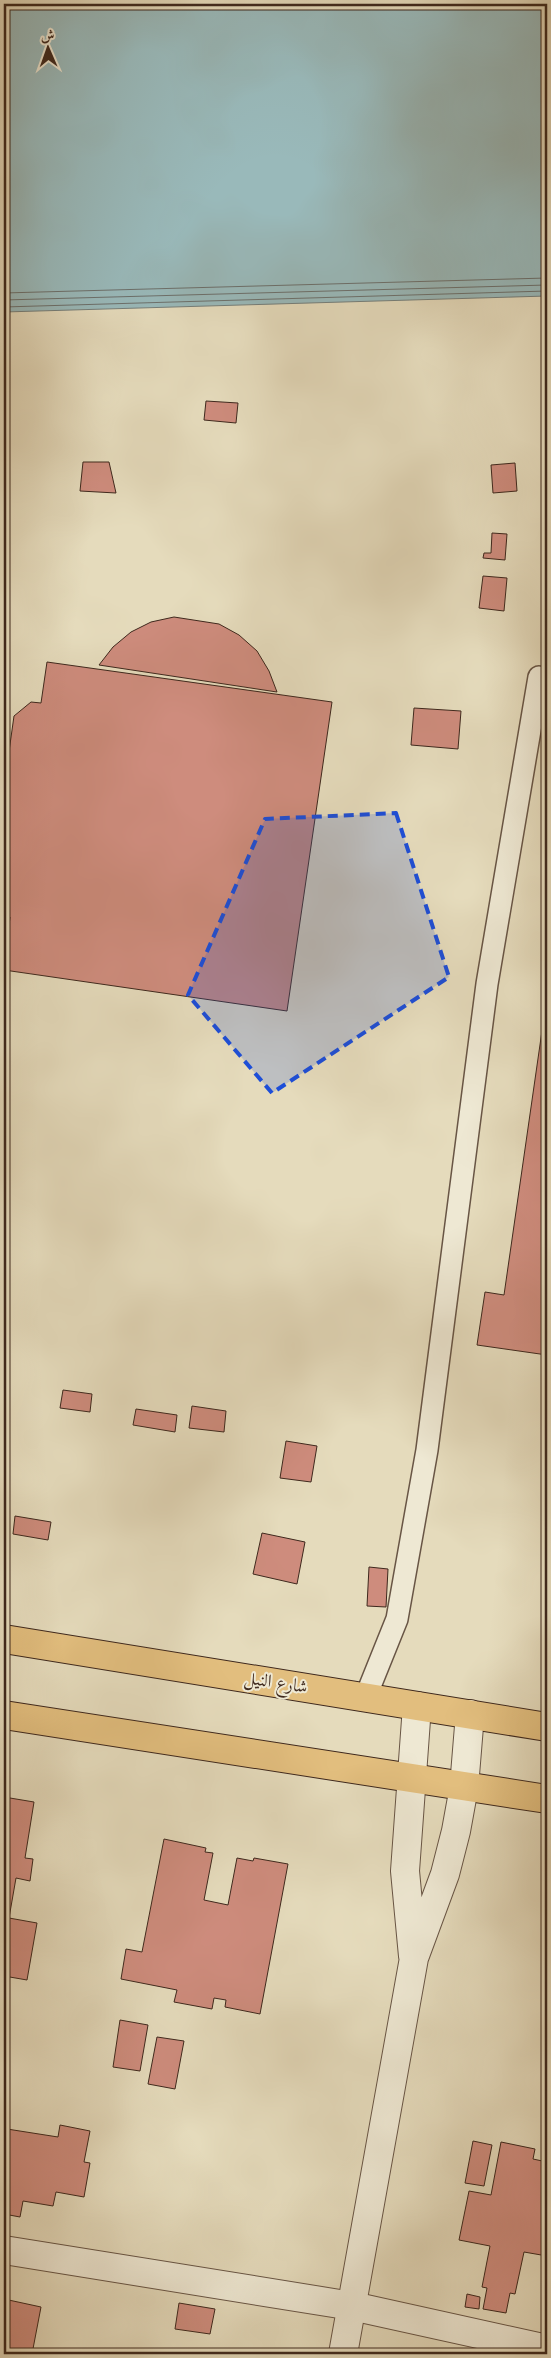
<svg xmlns="http://www.w3.org/2000/svg" width="551" height="2358" font-family="'Old Standard TT',Amiri,serif">
	<style>
		.water { fill: #99b9ba; stroke: #757f7b }
		.lines { fill: none; stroke-linecap: round; stroke-linejoin: round }
		.shore { stroke: #6c706c; stroke-width: 1 }
		.building { fill: #ce8c7d; stroke: #3e281d }
		.service-casing { stroke: #685545; stroke-width: 24 }
		.minor-casing { stroke: #685545; stroke-width: 30 }
		.tertiary-casing { stroke: #685545; stroke-width: 30 }
		.primary-casing { stroke: #3e281d; stroke-width: 30 }
		.service { stroke: #eee8d3; stroke-width: 21 }
		.minor { stroke: #eee8d3; stroke-width: 28 }
		.tertiary { stroke: #eee8d3; stroke-width: 28 }
		.primary { stroke: #e2be7e; stroke-width: 28 }
		.marked { fill: #1d4ed8; fill-opacity: 0.2; stroke: #1d4ed8; stroke-width: 4; stroke-dasharray: 10 6; stroke-linejoin: round }
		.labels { text-anchor: middle; stroke-width: 4; stroke-linejoin: round; paint-order: stroke }
		.street-label { font-size: 18px; fill: #3e281d; stroke: #eee8d3 }
	</style>
	<rect width="100%" height="100%" fill="#e5dbbc"/>
	<filter id="stains"><feTurbulence type="fractalNoise" baseFrequency=".004" numOctaves="4"/><feColorMatrix values="0 0 0 0 .2 0 0 0 0 .09 0 0 0 0 .02 0 0 0 .5 -.17"/></filter>
	<radialGradient id="worn" r=".72"><stop offset=".6" stop-color="#630" stop-opacity="0"/><stop offset="1" stop-color="#630" stop-opacity=".3"/></radialGradient>
	<!-- water -->
	<path class="water" d="M 4,4 L 547,4 L 547,296 L 4,312 Z"/>
	<g class="lines">
		<!-- shore -->
		<path class="shore" d="M 4,293 L 547,278
			M 4,300 L 547,285
			M 4,307 L 547,291"/>
	</g>
	<!-- building -->
	<path class="building" d="M 206,401 L 238,403 L 236,423 L 204,420 Z
		M 83,462 L 109,462 L 116,493 L 80,491 Z
		M 515,463 L 517,491 L 493,493 L 491,465 Z
		M 492,533 L 507,534 L 505,560 L 483,558 L 484,553 L 491,553 Z
		M 483,576 L 507,578 L 504,611 L 479,608 Z
		M 174,617 L 219,624 L 239,635 L 257,651 L 269,671 L 277,692 L 99,665 L 113,647 L 131,632 L 151,622 Z
		M 47,662 L 332,702 L 287,1011 L 4,970 L 10,917 L 4,915 L 4,787 L 14,716 L 31,702 L 41,703 Z
		M 414,708 L 461,711 L 458,749 L 411,745 Z
		M 547,996 L 547,1355 L 477,1345 L 485,1292 L 504,1295 Z
		M 63,1390 L 92,1394 L 90,1412 L 60,1408 Z
		M 192,1406 L 226,1411 L 224,1432 L 189,1428 Z
		M 136,1409 L 177,1415 L 175,1432 L 133,1425 Z
		M 286,1441 L 317,1446 L 311,1482 L 280,1478 Z
		M 15,1516 L 51,1522 L 48,1540 L 13,1534 Z
		M 262,1533 L 305,1542 L 297,1584 L 253,1574 Z
		M 369,1567 L 388,1569 L 386,1607 L 367,1606 Z
		M 4,1797 L 34,1802 L 25,1858 L 33,1859 L 30,1881 L 16,1878 L 9,1918 L 37,1923 L 27,1980 L 4,1976 Z
		M 164,1839 L 206,1848 L 205,1852 L 213,1853 L 204,1900 L 228,1905 L 237,1858 L 253,1861 L 254,1858 L 288,1864 L 260,2014 L 225,2007 L 226,2000 L 214,1998 L 212,2009 L 174,2002 L 177,1990 L 121,1979 L 126,1949 L 142,1952 Z
		M 120,2020 L 148,2025 L 140,2071 L 113,2067 Z
		M 157,2037 L 184,2041 L 175,2089 L 148,2084 Z
		M 60,2125 L 90,2131 L 84,2162 L 90,2163 L 84,2197 L 56,2192 L 53,2206 L 23,2201 L 20,2217 L 4,2214 L 4,2149 L 7,2129 L 58,2137 Z
		M 473,2141 L 492,2145 L 484,2186 L 465,2183 Z
		M 501,2142 L 535,2149 L 533,2159 L 547,2162 L 547,2256 L 524,2252 L 515,2294 L 510,2293 L 506,2313 L 483,2309 L 487,2288 L 482,2287 L 490,2246 L 459,2240 L 469,2191 L 491,2195 Z
		M 467,2294 L 480,2297 L 479,2309 L 465,2307 Z
		M 4,2299 L 41,2307 L 32,2354 L 4,2354 Z
		M 179,2303 L 215,2309 L 210,2334 L 175,2329 Z"/>
	<g class="lines">
		<defs>
			<path id="service" d="M 366,1696 L 397,1619 L 427,1450 L 487,984 L 539,677"/>
			<path id="minor" d="M 4,2250 L 352,2306 L 547,2349"/>
			<path id="tertiary" d="M 413,1956 L 405,1871 L 417,1706
				M 343,2354 L 414,1958 L 445,1874 L 456,1831 L 464,1787 L 470,1714"/>
			<path id="primary" d="M 4,1639 L 547,1727
				M 4,1715 L 547,1799"/>
		</defs>
		<!-- service casing -->
		<use href="#service" class="service-casing"/>
		<!-- minor casing -->
		<use href="#minor" class="minor-casing"/>
		<!-- tertiary casing -->
		<use href="#tertiary" class="tertiary-casing"/>
		<!-- primary casing -->
		<use href="#primary" class="primary-casing"/>
		<!-- service -->
		<use href="#service" class="service"/>
		<!-- minor -->
		<use href="#minor" class="minor"/>
		<!-- tertiary -->
		<use href="#tertiary" class="tertiary"/>
		<!-- primary -->
		<use href="#primary" class="primary"/>
	</g>
	<!-- marked area -->
	<path class="marked" d="M 396,813 L 449,977 L 272,1093 L 188,995 L 265,819 Z"/>
	<g class="labels">
		<!-- street labels -->
		<g class="street-label">
			<text transform="translate(276 1682) rotate(9)" y="6">شارع النيل</text>
		</g>
	</g>
	<!-- margin -->
	<rect width="551" height="2358" fill="none" stroke="#e5dbbc" stroke-width="20"/>
	<rect x="5" y="5" width="541" height="2348" fill="none" stroke="#3e281d" stroke-width="2.5"/>
	<rect x="10" y="10" width="531" height="2338" fill="none" stroke="#3e281d"/>
	<!-- north arrow -->
	<g transform="translate(48 48) rotate(358)" stroke="#eee8d3" stroke-width="4" paint-order="stroke">
	<path d="M0-4L9 19L0 12L-9 19Z" fill="#3e281d"/>
	<text y="-8" font-size="14" font-weight="bold" text-anchor="middle" fill="#3e281d">ش</text>
	</g>
	<rect width="100%" height="100%" filter="url(#stains)"/>
	<rect width="100%" height="100%" fill="url(#worn)"/>
</svg>
